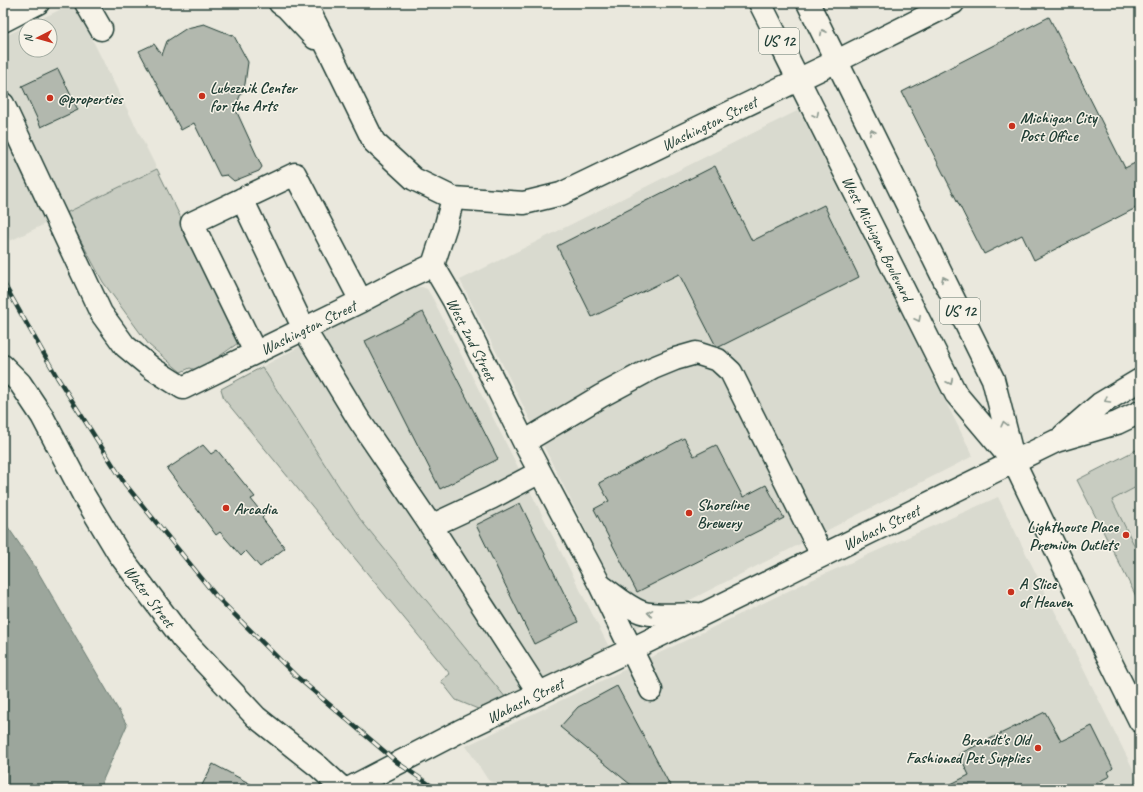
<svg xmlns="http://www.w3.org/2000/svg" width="1143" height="792" font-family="Caveat,sans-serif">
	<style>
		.built { fill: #d9dacf; fill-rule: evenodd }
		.green { fill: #c8ccc1; stroke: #74847a }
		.water { fill: #9ca69c; stroke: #6a7c72 }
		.building { fill: #b2b8ae; stroke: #1f3d34 }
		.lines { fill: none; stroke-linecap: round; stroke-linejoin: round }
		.minor-casing { stroke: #1f3d34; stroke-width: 25 }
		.major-casing { stroke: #1f3d34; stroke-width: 25 }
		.minor { stroke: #f7f3e8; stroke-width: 22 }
		.major { stroke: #f7f3e8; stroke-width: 22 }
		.rail-casing { stroke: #1f3d34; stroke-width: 4.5 }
		.rail { stroke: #f7f3e8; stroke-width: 3; stroke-dasharray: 9; stroke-linecap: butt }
		.oneway { stroke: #8b988e }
		.poi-dot { fill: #c8321e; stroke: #f7f3e8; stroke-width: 1.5 }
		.labels { text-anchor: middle; stroke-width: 3; stroke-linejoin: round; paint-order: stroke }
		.shield { fill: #f7f3e8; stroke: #60746a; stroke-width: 1 }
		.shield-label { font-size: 15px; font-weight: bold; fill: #1f3d34 }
		.poi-label { font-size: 16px; font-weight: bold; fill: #1f3d34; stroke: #f7f3e8; text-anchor: start }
		.street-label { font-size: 16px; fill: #1f3d34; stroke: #f7f3e8 }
	</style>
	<rect width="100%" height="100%" fill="#eae8dd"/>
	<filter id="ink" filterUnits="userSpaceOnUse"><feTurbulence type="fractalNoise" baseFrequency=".025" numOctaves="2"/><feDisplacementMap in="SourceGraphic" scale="8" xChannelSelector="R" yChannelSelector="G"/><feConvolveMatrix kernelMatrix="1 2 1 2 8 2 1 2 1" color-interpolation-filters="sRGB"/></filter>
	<g filter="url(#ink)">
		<!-- built -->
		<path class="built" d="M 74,3 L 157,169 L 10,241 L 3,227 L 3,37 ZM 26,26 L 50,26 L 50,50 L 26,50 Z
			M 799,110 L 973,456 L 635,628 L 460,280 Z
			M 412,287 L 422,287 L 427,289 L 433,299 L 609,647 L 506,698 L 360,519 L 262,367 L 391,297 Z
			M 1140,454 L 1140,588 L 1085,482 Z
			M 998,497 L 1140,783 L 1140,789 L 504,789 L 488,780 L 466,746 L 809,581 Z"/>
		<!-- green -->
		<path class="green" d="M 157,169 L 241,341 L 214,360 L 196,370 L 190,368 L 181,372 L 149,345 L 103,282 L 66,213 Z
			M 262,367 L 360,519 L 506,698 L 478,709 L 456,700 L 441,681 L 450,674 L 224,399 L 221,389 Z
			M 1140,448 L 1140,485 L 1112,500 L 1140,557 L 1140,604 L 1077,480 Z"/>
		<!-- water -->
		<path class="water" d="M 3,520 L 34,565 L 127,725 L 99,789 L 3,789 Z"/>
		<!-- building -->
		<path class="building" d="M 1049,17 L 1125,168 L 1139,161 L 1140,163 L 1140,206 L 1034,260 L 1022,235 L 984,254 L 902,92 Z
			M 204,24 L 234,36 L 248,62 L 245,84 L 235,108 L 262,167 L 259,171 L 234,181 L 227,175 L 220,176 L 194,123 L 181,130 L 139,51 L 154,44 L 162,55 L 167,41 L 187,28 Z
			M 58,69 L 78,110 L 41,127 L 22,86 Z
			M 715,166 L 752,241 L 824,205 L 859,277 L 717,348 L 679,274 L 592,317 L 557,246 Z
			M 423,312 L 498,459 L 440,489 L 365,341 Z
			M 684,438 L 694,456 L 716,445 L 743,497 L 766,485 L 784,518 L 637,592 L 594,509 L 609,501 L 599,483 Z
			M 203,445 L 211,454 L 217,450 L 255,497 L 251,499 L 264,516 L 262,518 L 285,548 L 260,567 L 246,551 L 241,556 L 220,532 L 216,535 L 167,469 Z
			M 520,503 L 578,622 L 534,644 L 476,525 Z
			M 617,686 L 672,789 L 636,789 L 560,727 L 578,707 Z
			M 1045,712 L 1061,741 L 1092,726 L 1113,768 L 1108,772 L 1110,776 L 1084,789 L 941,789 L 969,775 L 959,754 Z
			M 213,764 L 260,789 L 200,789 Z"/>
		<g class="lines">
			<defs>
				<path id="minor" d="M 86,3 L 101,29
					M 280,3 L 286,7 L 315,38
					M 305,3 L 331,54 L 374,142 L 414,179 L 453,198 L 524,203 L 561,194 L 837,61 L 953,3
					M 3,21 L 38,3
					M 3,104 L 101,313 L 125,346 L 153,369 L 183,388 L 361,301 L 403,279 L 433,265
					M 453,198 L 446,225 L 433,265 L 454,301 L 524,442 L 600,585 L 651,690
					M 242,199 L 304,329 L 359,420 L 431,526 L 491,498 L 540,472
					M 255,352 L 192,223 L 295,174 L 361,301
					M 3,366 L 20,383 L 42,416 L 83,494 L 119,554 L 182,638 L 256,717 L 319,767 L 343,789
					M 1064,435 L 1100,404 L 1140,380
					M 524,442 L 601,396 L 653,368 L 675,359 L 696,353 L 718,360 L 731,372 L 822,555
					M 431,526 L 539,693
					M 601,586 C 613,594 627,607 641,612 C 656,617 681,614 697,614
					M 348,789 L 460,731 L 632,649 L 1056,441 L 1117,423 L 1140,412"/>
				<path id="major" d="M 760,3 L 956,394 L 1010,458
					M 808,3 L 993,379 L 1014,462 L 1084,608 L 1140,721"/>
			</defs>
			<!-- minor casing -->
			<use href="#minor" class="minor-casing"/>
			<!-- major casing -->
			<use href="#major" class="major-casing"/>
			<!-- minor -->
			<use href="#minor" class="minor"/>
			<!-- major -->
			<use href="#major" class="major"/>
			<defs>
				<path id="rail" d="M 3,282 L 57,377 L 125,484 L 216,596 L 297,677 L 398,763 L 436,789"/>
			</defs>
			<!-- rail casing -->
			<use href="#rail" class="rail-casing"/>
			<!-- rail -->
			<use href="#rail" class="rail"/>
		</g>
		<!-- one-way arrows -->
		<defs><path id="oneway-chevron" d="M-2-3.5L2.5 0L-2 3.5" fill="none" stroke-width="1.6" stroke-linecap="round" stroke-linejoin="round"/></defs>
		<g class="oneway">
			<use href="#oneway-chevron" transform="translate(823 32) rotate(-117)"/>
			<use href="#oneway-chevron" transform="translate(816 115) rotate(63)"/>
			<use href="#oneway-chevron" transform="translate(872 132) rotate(-116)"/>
			<use href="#oneway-chevron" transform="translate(944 279) rotate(-116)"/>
			<use href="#oneway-chevron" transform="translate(918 319) rotate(63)"/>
			<use href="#oneway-chevron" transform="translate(950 382) rotate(63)"/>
			<use href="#oneway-chevron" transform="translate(1107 400) rotate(149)"/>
			<use href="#oneway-chevron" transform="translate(1004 424) rotate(-104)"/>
			<use href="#oneway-chevron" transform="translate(650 613) rotate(-171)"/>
		</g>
	</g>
	<!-- markers -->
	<g class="poi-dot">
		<circle cx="202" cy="96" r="4"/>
		<circle cx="50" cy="98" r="4"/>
		<circle cx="1012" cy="126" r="4"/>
		<circle cx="226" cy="508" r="4"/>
		<circle cx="689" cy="513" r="4"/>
		<circle cx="1126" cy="535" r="4"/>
		<circle cx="1011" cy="592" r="4"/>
		<circle cx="1038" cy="748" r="4"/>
	</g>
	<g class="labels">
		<!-- shield labels -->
		<g class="shield">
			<rect x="759" y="28" width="40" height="26" rx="3"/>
			<rect x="940" y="298" width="40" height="26" rx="3"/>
		</g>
		<g class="shield-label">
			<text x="779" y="46">US 12</text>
			<text x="960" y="316">US 12</text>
		</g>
		<!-- poi labels -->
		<g class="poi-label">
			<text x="210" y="93">Lubeznik Center<tspan x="210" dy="18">for the Arts</tspan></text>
			<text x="58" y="104">@properties</text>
			<text x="1020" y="123">Michigan City<tspan x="1020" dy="18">Post Office</tspan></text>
			<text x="697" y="510">Shoreline<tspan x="697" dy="18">Brewery</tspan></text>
			<text x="234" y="514">Arcadia</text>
			<text x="1118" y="532" text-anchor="end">Lighthouse Place<tspan x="1118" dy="18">Premium Outlets</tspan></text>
			<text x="1019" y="589">A Slice<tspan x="1019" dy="18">of Heaven</tspan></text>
			<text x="1030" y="745" text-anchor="end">Brandt's Old<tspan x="1030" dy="18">Fashioned Pet Supplies</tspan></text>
		</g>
		<!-- street labels -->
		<g class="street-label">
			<text transform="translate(709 123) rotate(-26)" y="6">Washington Street</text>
			<text transform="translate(878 238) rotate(63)" y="6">West Michigan Boulevard</text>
			<text transform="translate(308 327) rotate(-26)" y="6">Washington Street</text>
			<text transform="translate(472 339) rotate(63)" y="6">West 2nd Street</text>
			<text transform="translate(881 527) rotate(-26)" y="6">Wabash Street</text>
			<text transform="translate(150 596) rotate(53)" y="6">Water Street</text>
			<text transform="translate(525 700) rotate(-26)" y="6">Wabash Street</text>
		</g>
	</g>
	<!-- margin -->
	<rect width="1143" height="792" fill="none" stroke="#f7f3e8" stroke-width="16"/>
	<rect x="8" y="8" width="1127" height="776" fill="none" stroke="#1f3d34" stroke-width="1.5" filter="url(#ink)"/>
	<!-- north arrow -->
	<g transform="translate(38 38) rotate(264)"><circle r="19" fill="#f7f3e8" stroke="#a1aaa0"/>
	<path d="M0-3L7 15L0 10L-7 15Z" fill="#c8321e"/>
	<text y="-6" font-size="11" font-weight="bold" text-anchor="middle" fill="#1f3d34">N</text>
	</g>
</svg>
